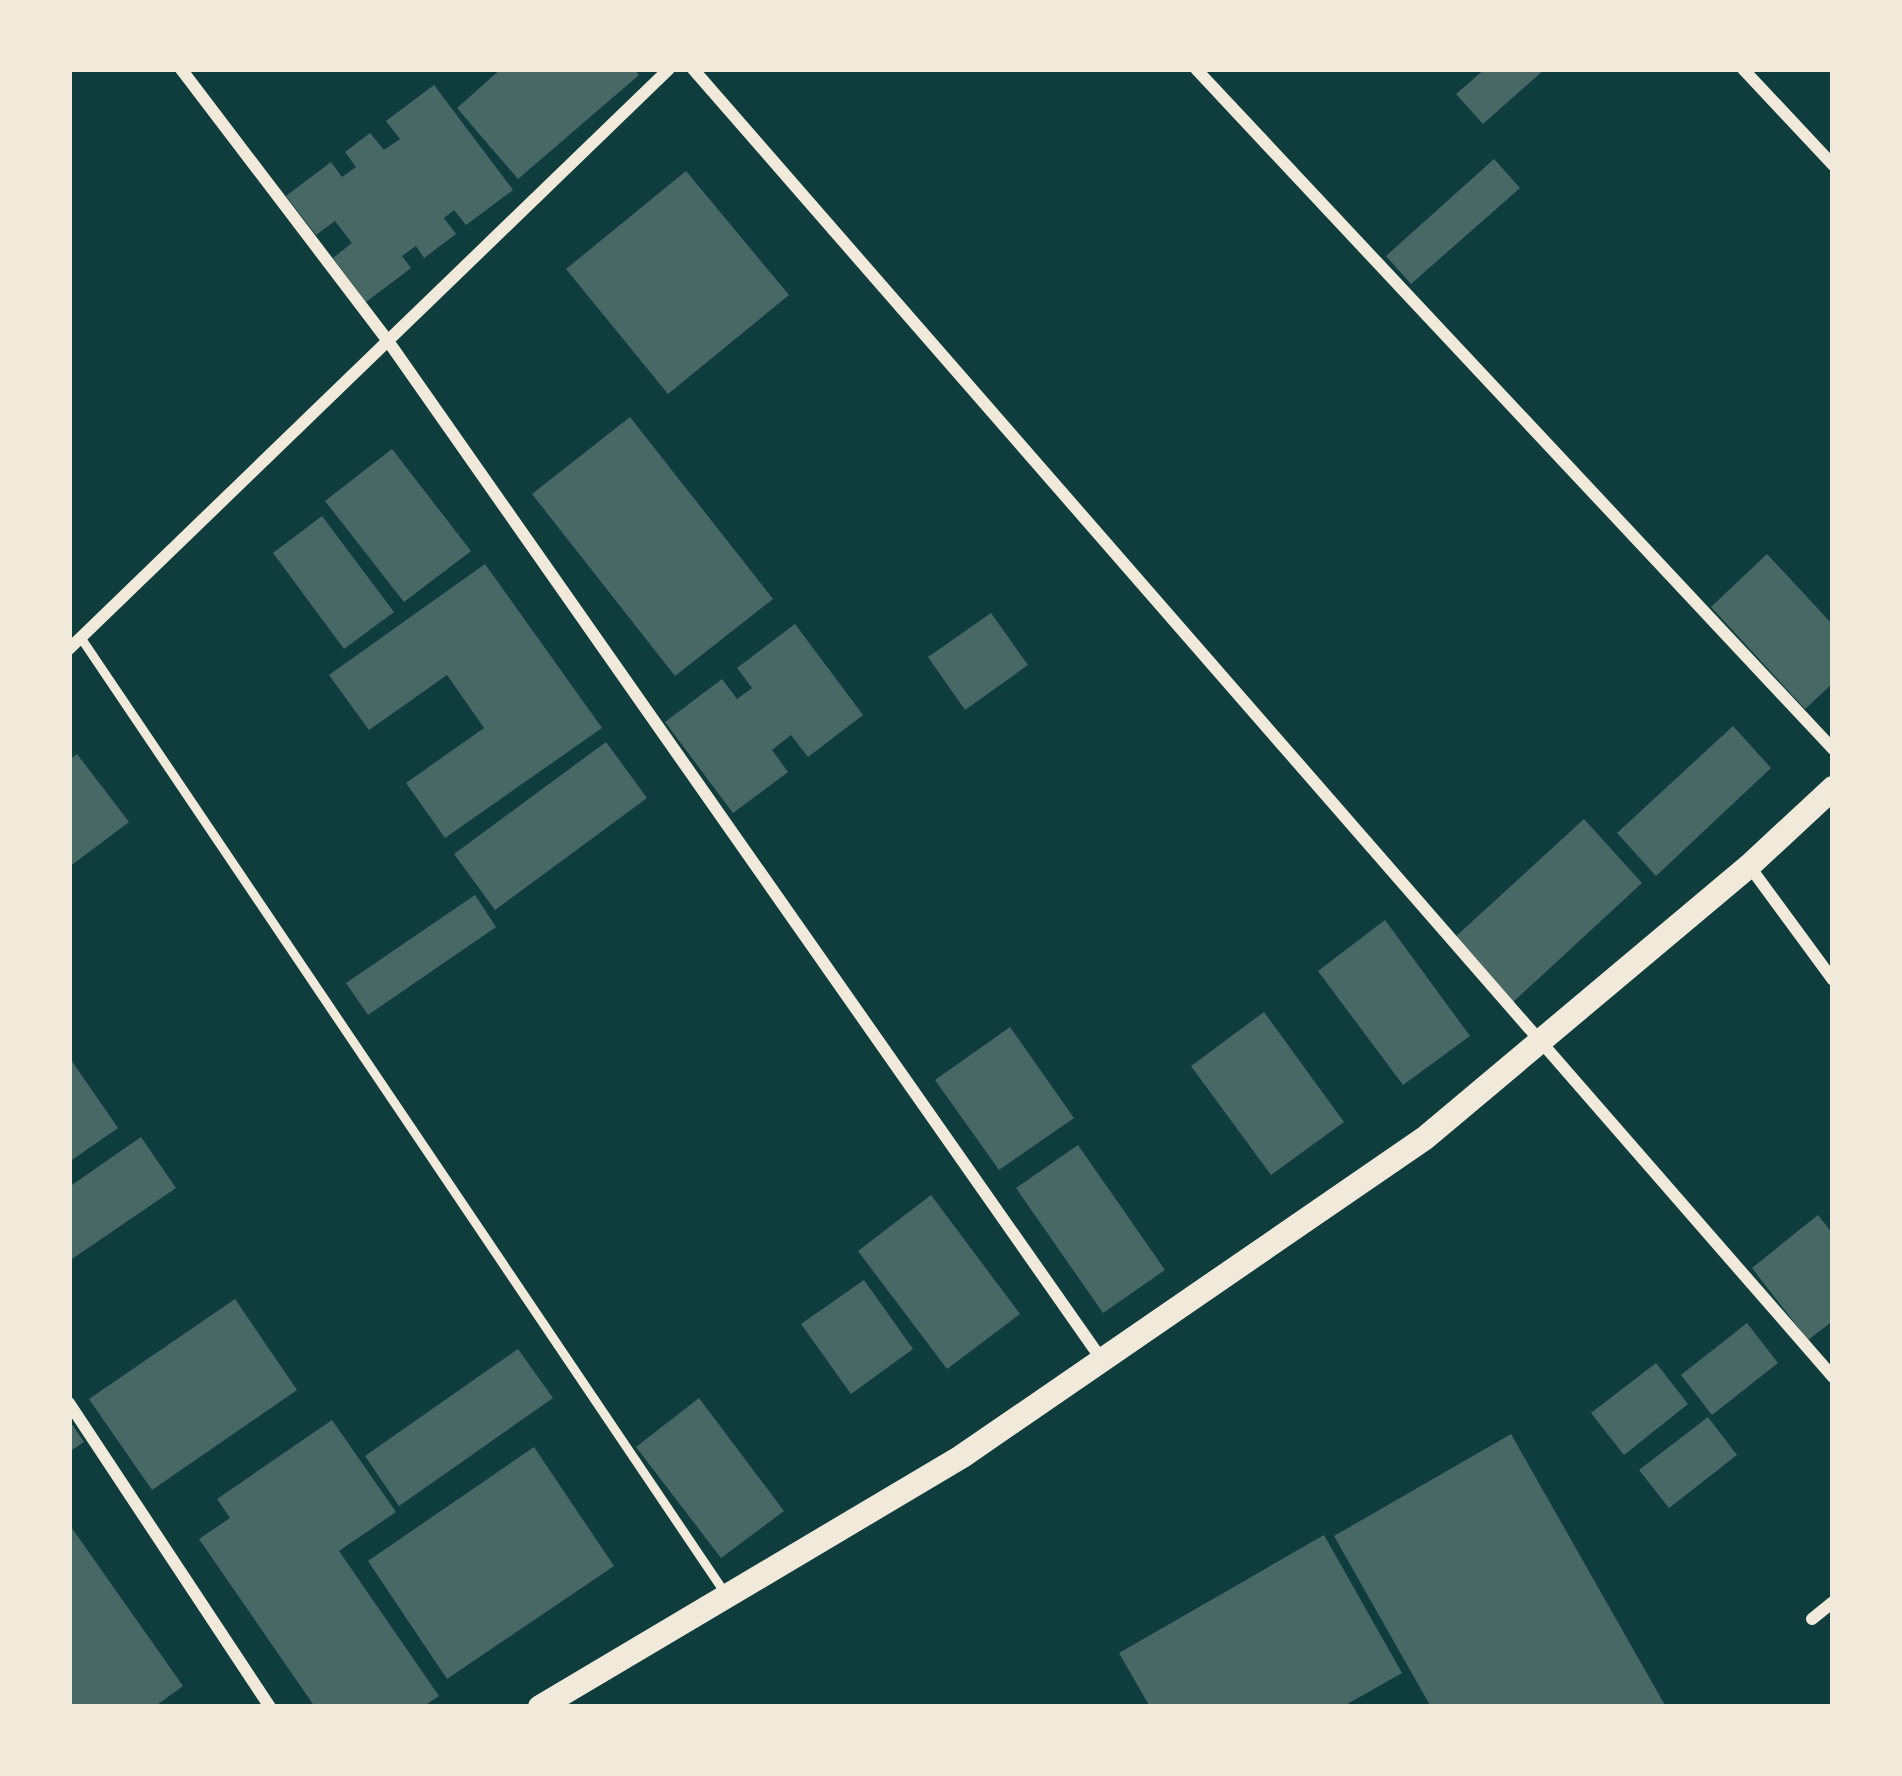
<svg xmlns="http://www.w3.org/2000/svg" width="1902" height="1776" font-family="'PT Sans Narrow',sans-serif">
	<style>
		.building { fill: #486865 }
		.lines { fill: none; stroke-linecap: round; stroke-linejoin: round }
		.service { stroke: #f1e9da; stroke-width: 9 }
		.minor { stroke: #f1e9da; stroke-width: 12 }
		.secondary { stroke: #f1e9da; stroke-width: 24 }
	</style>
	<rect width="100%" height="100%" fill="#0f3d3e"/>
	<!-- building -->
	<path class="building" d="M 501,69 L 634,69 L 639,75 L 518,179 L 457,108 Z
		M 1485,69 L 1545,69 L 1483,124 L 1456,94 Z
		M 434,85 L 513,190 L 466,225 L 454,210 L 444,218 L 456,234 L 424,258 L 416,246 L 402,256 L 411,268 L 366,302 L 333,258 L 352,243 L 335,221 L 316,235 L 286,196 L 331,162 L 342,177 L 356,167 L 345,152 L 370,133 L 384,150 L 400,139 L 386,121 Z
		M 1494,159 L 1520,188 L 1411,284 L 1386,256 Z
		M 686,171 L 789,295 L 668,394 L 566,269 Z
		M 630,417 L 773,599 L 675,676 L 532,494 Z
		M 392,449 L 471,551 L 404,602 L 325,501 Z
		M 322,516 L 394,612 L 344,649 L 273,553 Z
		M 1767,554 L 1833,625 L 1833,683 L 1805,709 L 1711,607 Z
		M 485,564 L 602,728 L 445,838 L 406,783 L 484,728 L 447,675 L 369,730 L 329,675 Z
		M 991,613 L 1028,665 L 965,710 L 928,657 Z
		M 795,624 L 863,715 L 808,757 L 791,735 L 772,750 L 788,772 L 733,813 L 665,722 L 722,679 L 737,699 L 752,688 L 737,668 Z
		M 1733,726 L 1771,768 L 1656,876 L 1617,833 Z
		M 606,742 L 647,798 L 495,910 L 454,854 Z
		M 77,754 L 129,822 L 69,867 L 69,760 Z
		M 1584,819 L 1642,883 L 1512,1003 L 1453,939 Z
		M 475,895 L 496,927 L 368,1015 L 346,983 Z
		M 1385,920 L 1470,1036 L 1403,1085 L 1318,971 Z
		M 1264,1012 L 1344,1122 L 1271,1175 L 1191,1066 Z
		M 1010,1027 L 1074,1118 L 999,1170 L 935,1080 Z
		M 69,1057 L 118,1128 L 69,1162 Z
		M 141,1137 L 176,1188 L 69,1261 L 69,1187 Z
		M 1078,1145 L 1165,1270 L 1103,1313 L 1016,1188 Z
		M 931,1195 L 1020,1314 L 947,1369 L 858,1251 Z
		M 1818,1215 L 1833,1234 L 1833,1321 L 1808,1340 L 1752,1268 Z
		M 864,1280 L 913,1349 L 851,1394 L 801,1324 Z
		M 235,1299 L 297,1390 L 152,1490 L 89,1399 Z
		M 1747,1323 L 1778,1363 L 1712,1415 L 1681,1375 Z
		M 518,1349 L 553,1398 L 399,1506 L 365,1456 Z
		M 1656,1363 L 1688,1404 L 1624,1455 L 1591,1413 Z
		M 699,1398 L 784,1511 L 721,1558 L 636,1447 Z
		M 1708,1417 L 1737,1455 L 1669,1508 L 1639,1470 Z
		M 69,1420 L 84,1442 L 69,1452 Z
		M 332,1420 L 396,1512 L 339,1551 L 439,1696 L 423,1707 L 315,1707 L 199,1539 L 230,1518 L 217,1499 Z
		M 1511,1434 L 1666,1707 L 1431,1707 L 1334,1536 Z
		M 534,1447 L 614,1566 L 447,1679 L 368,1561 Z
		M 69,1524 L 183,1686 L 154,1707 L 69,1707 Z
		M 1324,1535 L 1402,1673 L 1342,1707 L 1150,1707 L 1119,1653 Z"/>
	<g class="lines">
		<!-- service -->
		<path class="service" d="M 81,638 L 725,1593"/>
		<!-- minor -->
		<path class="minor" d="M 181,69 L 388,341 L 1102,1360
			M 693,69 L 1833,1377
			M 1196,69 L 1833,749
			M 1743,69 L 1833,165
			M 69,649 L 669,69
			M 1750,867 L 1833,980
			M 69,1403 L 270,1707
			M 1812,1619 L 1833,1602"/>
		<!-- secondary -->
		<path class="secondary" d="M 540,1707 L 961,1457 L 1425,1138 L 1749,866 L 1833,788"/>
	</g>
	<!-- border -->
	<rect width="1902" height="1776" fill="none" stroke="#f1e9da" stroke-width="144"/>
</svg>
